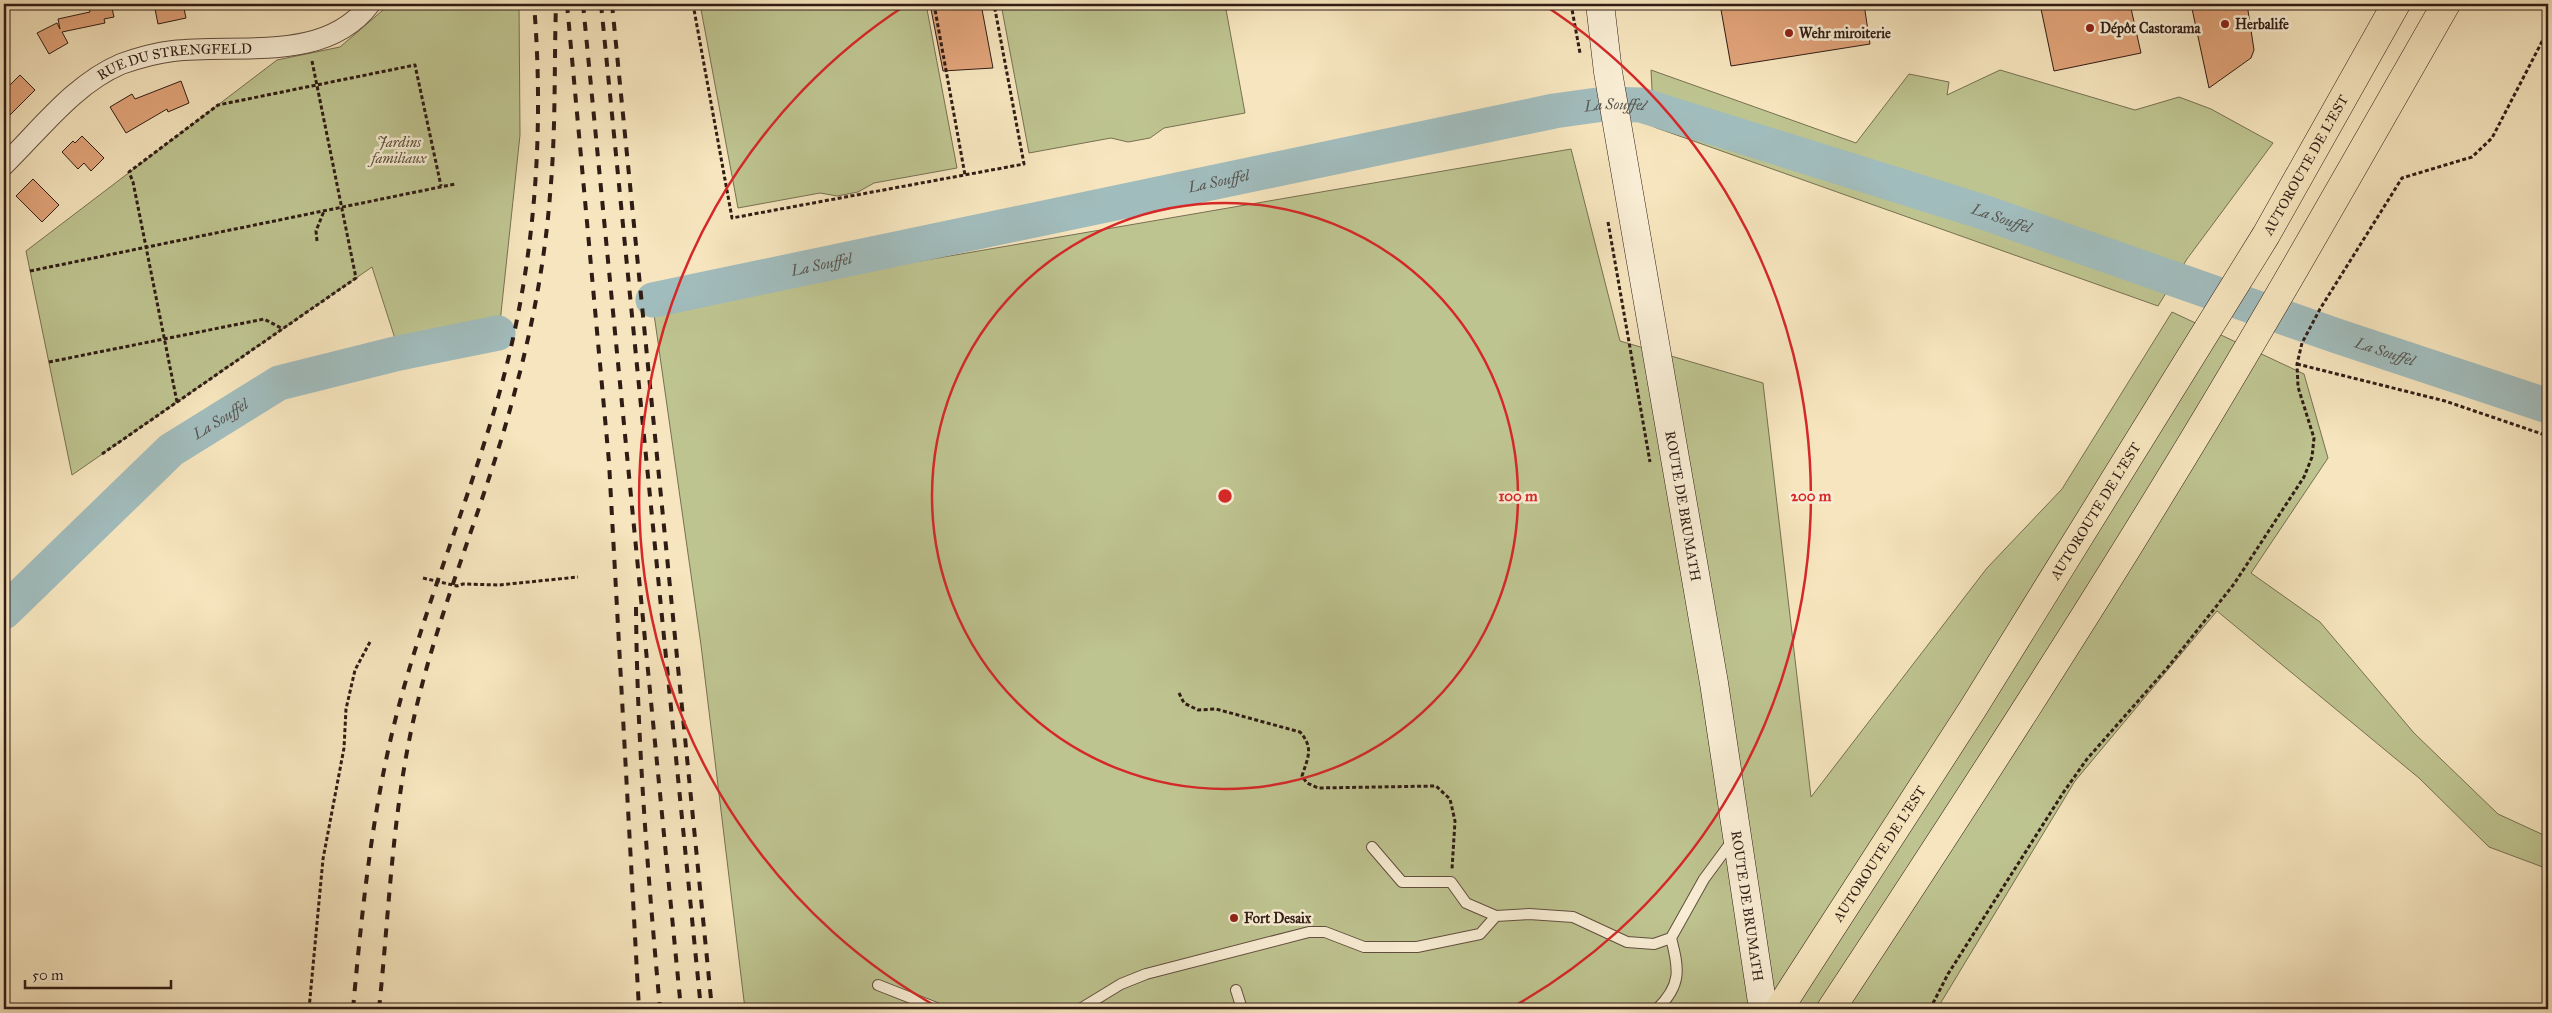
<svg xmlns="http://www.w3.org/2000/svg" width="2552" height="1013" font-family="'IM FELL Great Primer',serif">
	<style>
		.green { fill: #bec490; stroke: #777052 }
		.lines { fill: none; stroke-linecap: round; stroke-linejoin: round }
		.river { stroke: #a1bcbc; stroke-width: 35 }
		.building { fill: #e2a47a; stroke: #301c15 }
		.service-casing { stroke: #624e3f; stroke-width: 12 }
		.minor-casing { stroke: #624e3f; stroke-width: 22 }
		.secondary-casing { stroke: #301c15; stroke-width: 29 }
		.trunk-casing { stroke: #301c15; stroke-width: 29 }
		.path { stroke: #301c15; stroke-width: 3; stroke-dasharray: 4 2.5; stroke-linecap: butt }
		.service { stroke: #f9eed5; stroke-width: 10 }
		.minor { stroke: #f9eed5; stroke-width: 20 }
		.secondary { stroke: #f9eed5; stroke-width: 28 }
		.trunk { stroke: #f6e5be; stroke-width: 28 }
		.rail { stroke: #301c15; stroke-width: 4; stroke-dasharray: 9 9; stroke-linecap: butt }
		.ring { fill: none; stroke: #d62828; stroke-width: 2.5 }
		.poi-dot { fill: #8f2418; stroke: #f9eed5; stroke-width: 2 }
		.labels { text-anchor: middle; stroke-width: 5; stroke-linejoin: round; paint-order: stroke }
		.poi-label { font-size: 14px; font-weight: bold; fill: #301c15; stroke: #f9eed5; text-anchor: start }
		.street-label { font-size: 14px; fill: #301c15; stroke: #f9eed5 }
		.park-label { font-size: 14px; font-style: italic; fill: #5b4e3a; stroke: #f9eed5 }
		.water-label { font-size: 15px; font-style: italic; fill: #58544f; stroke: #f9eed5 }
		.centre { fill: #d62828; stroke: #f9eed5; stroke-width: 2.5 }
		.ring-label { font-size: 15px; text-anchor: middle; font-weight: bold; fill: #d62828; stroke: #f9eed5; stroke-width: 5; stroke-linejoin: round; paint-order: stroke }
	</style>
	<rect width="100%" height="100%" fill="#f6e5be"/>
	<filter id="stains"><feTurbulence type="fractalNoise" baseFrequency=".004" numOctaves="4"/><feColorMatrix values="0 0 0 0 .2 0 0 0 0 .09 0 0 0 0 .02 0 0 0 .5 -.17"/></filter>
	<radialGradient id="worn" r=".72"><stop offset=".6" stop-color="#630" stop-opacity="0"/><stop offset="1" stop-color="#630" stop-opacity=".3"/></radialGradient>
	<!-- green -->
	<path class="green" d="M 390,4 L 519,4 L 520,135 L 499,332 L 399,351 L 372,267 L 72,475 L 26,251 L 277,60 L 340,47 Z
		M 700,4 L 926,4 L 957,168 L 874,183 L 858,192 L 837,196 L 820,193 L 738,208 Z
		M 1001,4 L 1225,4 L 1245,113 L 1164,128 L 1150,138 L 1128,142 L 1111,138 L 1029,153 Z
		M 1651,70 L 1856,143 L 1909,74 L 1949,82 L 1947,95 L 2000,70 L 2135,110 L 2179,97 L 2211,109 L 2273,143 L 2187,259 L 2158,306 L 1654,127 Z
		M 1571,149 L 1620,341 L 1763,383 L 1811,797 L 1987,568 L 2062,489 L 2172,312 L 2304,374 L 2328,458 L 2251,573 L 2320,622 L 2414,733 L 2498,814 L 2548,837 L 2548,869 L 2489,847 L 2419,778 L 2217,611 L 2075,781 L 1937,1009 L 745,1009 L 701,645 L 653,307 Z"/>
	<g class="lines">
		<!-- river -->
		<g class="river">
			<path id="s1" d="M 653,300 L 1554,111 L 1604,104 L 1641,105 L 1983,212 L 2337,336 L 2548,406"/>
			<path id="s2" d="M 4,612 L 171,450 L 279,383 L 399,353 L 498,333"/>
		</g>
	</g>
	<!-- building -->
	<path class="building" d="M 88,4 L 111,4 L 114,17 L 104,19 L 105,23 L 62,32 L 68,43 L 49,54 L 37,33 L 57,23 L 60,29 L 58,19 L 90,12 Z
		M 154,4 L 183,4 L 186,18 L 158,24 Z
		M 930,4 L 981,4 L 993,68 L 943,71 Z
		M 1720,4 L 1864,4 L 1870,44 L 1731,66 Z
		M 2040,4 L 2130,4 L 2141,53 L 2054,71 Z
		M 2191,4 L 2247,4 L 2254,50 L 2251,58 L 2209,88 Z
		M 20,75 L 35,90 L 4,121 L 4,91 Z
		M 181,81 L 189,103 L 168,112 L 167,109 L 126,133 L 110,107 L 132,94 L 135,99 Z
		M 82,136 L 104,158 L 91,171 L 84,163 L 78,169 L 62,152 L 73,141 L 75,143 Z
		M 33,179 L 59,205 L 42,222 L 16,196 Z"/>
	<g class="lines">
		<defs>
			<path id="service" d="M 1372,847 L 1402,882 L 1451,882 L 1466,903 L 1496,916 L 1529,914 L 1573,917 L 1627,942 L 1654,944 L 1671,938 L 1704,879 L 1732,841
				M 878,985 L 939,1009
				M 1236,990 L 1242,1009
				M 1080,1009 L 1121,984 L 1146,974 L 1309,932 L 1325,932 L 1364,947 L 1417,947 L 1480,934 L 1496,916
				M 1657,1009 C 1682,985 1679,969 1671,938"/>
			<g id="minor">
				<path id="s3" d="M 4,165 C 40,130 74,84 121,64 C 138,58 155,53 173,51 C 237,43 325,64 370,4"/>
			</g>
			<g id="secondary">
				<path id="s4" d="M 1600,4 L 1608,72 L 1714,683 L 1763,1009"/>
			</g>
			<g id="trunk">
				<path id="s5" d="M 1779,1009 L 1972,710 L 2266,235 L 2396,4"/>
				<path d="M 1831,1009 C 1945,836 2058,662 2166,485 C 2263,327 2354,165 2446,4"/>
			</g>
		</defs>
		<!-- service casing -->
		<use href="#service" class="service-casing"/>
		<!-- minor casing -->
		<use href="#minor" class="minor-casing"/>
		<!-- secondary casing -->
		<use href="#secondary" class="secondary-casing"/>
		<!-- trunk casing -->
		<use href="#trunk" class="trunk-casing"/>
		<!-- path -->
		<path class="path" d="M 693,4 L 732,218 L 1024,164 L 994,4
			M 934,4 L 965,175
			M 1571,4 L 1580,53
			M 1608,222 L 1650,462
			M 317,241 L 316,231 L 324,211
			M 30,271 L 455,184
			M 49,362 L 264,319 L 283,329
			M 2297,364 L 2445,401 L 2548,436
			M 177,402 L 133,182 L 129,172 L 218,105 L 415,65 L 441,186
			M 102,454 L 356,278 L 312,61
			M 423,578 L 457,586 L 463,584 L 499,585 L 578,577
			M 1179,693 L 1184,703 L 1198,710 L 1216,709 L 1300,732 C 1314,748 1308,757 1302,776 L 1307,783 L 1318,788 L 1436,786 L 1450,799 L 1455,821 L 1452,869
			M 309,1009 L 323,859 L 344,748 L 346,709 L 355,670 L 371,640
			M 1930,1009 L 1948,974 L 2063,793 L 2087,759 L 2168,667 L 2234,584 L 2304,477 L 2312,457 L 2314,438 L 2298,387 L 2297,364 L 2302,343 L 2320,309 L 2402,178 L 2472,157 L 2492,138 L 2548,30"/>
		<!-- service -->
		<use href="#service" class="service"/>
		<!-- minor -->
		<use href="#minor" class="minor"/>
		<!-- secondary -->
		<use href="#secondary" class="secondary"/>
		<!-- trunk -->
		<use href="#trunk" class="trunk"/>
		<!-- rail -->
		<path class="rail" d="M 567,4 L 609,462 L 639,1009
			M 583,4 L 681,1009
			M 601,4 L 701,1009
			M 612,4 L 712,1009
			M 636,607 C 637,742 648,875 660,1009
			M 353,1009 C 362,910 372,810 397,713 C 424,609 465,510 495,408 C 534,277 545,140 534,4
			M 379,1009 C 389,914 392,816 413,722 C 438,608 487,501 516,387 C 533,324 545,260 550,195 C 556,131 554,67 556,4"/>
	</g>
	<!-- distance rings -->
	<g class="ring">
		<circle cx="1225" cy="496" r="293"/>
		<path d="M941 1009A586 586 0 0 1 906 5M1544 5A586 586 0 0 1 1509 1009"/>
	</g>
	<!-- markers -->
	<g class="poi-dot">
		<circle cx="2225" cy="24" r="5"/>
		<circle cx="2090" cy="28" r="5"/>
		<circle cx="1789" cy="33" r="5"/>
		<circle cx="1234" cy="918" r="5"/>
	</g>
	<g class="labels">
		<!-- poi labels -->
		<g class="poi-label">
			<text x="2235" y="29">Herbalife</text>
			<text x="2100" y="33">Dépôt Castorama</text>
			<text x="1799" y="38">Wehr miroiterie</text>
			<text x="1244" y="923">Fort Desaix</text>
		</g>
		<!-- street labels -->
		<g class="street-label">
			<text dy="5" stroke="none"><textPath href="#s3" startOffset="209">RUE DU STRENGFELD</textPath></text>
			<text dy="5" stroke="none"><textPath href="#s5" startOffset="995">AUTOROUTE DE L’EST</textPath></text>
			<text dy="5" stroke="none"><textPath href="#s4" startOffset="509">ROUTE DE BRUMATH</textPath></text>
			<text dy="5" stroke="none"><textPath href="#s5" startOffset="590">AUTOROUTE DE L’EST</textPath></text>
			<text dy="5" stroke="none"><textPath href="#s5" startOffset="185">AUTOROUTE DE L’EST</textPath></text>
			<text dy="5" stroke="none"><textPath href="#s4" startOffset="914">ROUTE DE BRUMATH</textPath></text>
		</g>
		<!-- park labels -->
		<g class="park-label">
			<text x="399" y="147">Jardins<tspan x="399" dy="16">familiaux</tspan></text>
		</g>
		<!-- water labels -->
		<g class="water-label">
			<text dy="5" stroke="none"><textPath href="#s1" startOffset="982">La Souffel</textPath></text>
			<text dy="5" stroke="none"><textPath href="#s1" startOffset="578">La Souffel</textPath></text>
			<text dy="5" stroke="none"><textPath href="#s1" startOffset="1386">La Souffel</textPath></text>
			<text dy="5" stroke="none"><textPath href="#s1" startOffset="172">La Souffel</textPath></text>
			<text dy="5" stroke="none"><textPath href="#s1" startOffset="1792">La Souffel</textPath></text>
			<text dy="5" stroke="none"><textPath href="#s2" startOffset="291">La Souffel</textPath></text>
		</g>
	</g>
	<circle cx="1225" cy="496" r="8" class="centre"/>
	<g class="ring-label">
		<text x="1518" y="501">100 m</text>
		<text x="1811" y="501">200 m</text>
	</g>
	<!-- margin -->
	<rect width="2552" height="1013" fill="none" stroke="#f6e5be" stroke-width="20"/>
	<rect x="5" y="5" width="2542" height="1003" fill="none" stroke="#301c15" stroke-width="2.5"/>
	<rect x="10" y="10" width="2532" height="993" fill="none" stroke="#301c15"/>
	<!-- scale -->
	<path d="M25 980v8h146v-8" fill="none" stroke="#301c15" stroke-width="2.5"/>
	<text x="32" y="980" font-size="15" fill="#301c15" stroke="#f9eed5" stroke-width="4" paint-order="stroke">50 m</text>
	<rect width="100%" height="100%" filter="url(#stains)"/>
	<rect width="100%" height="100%" fill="url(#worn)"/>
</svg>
